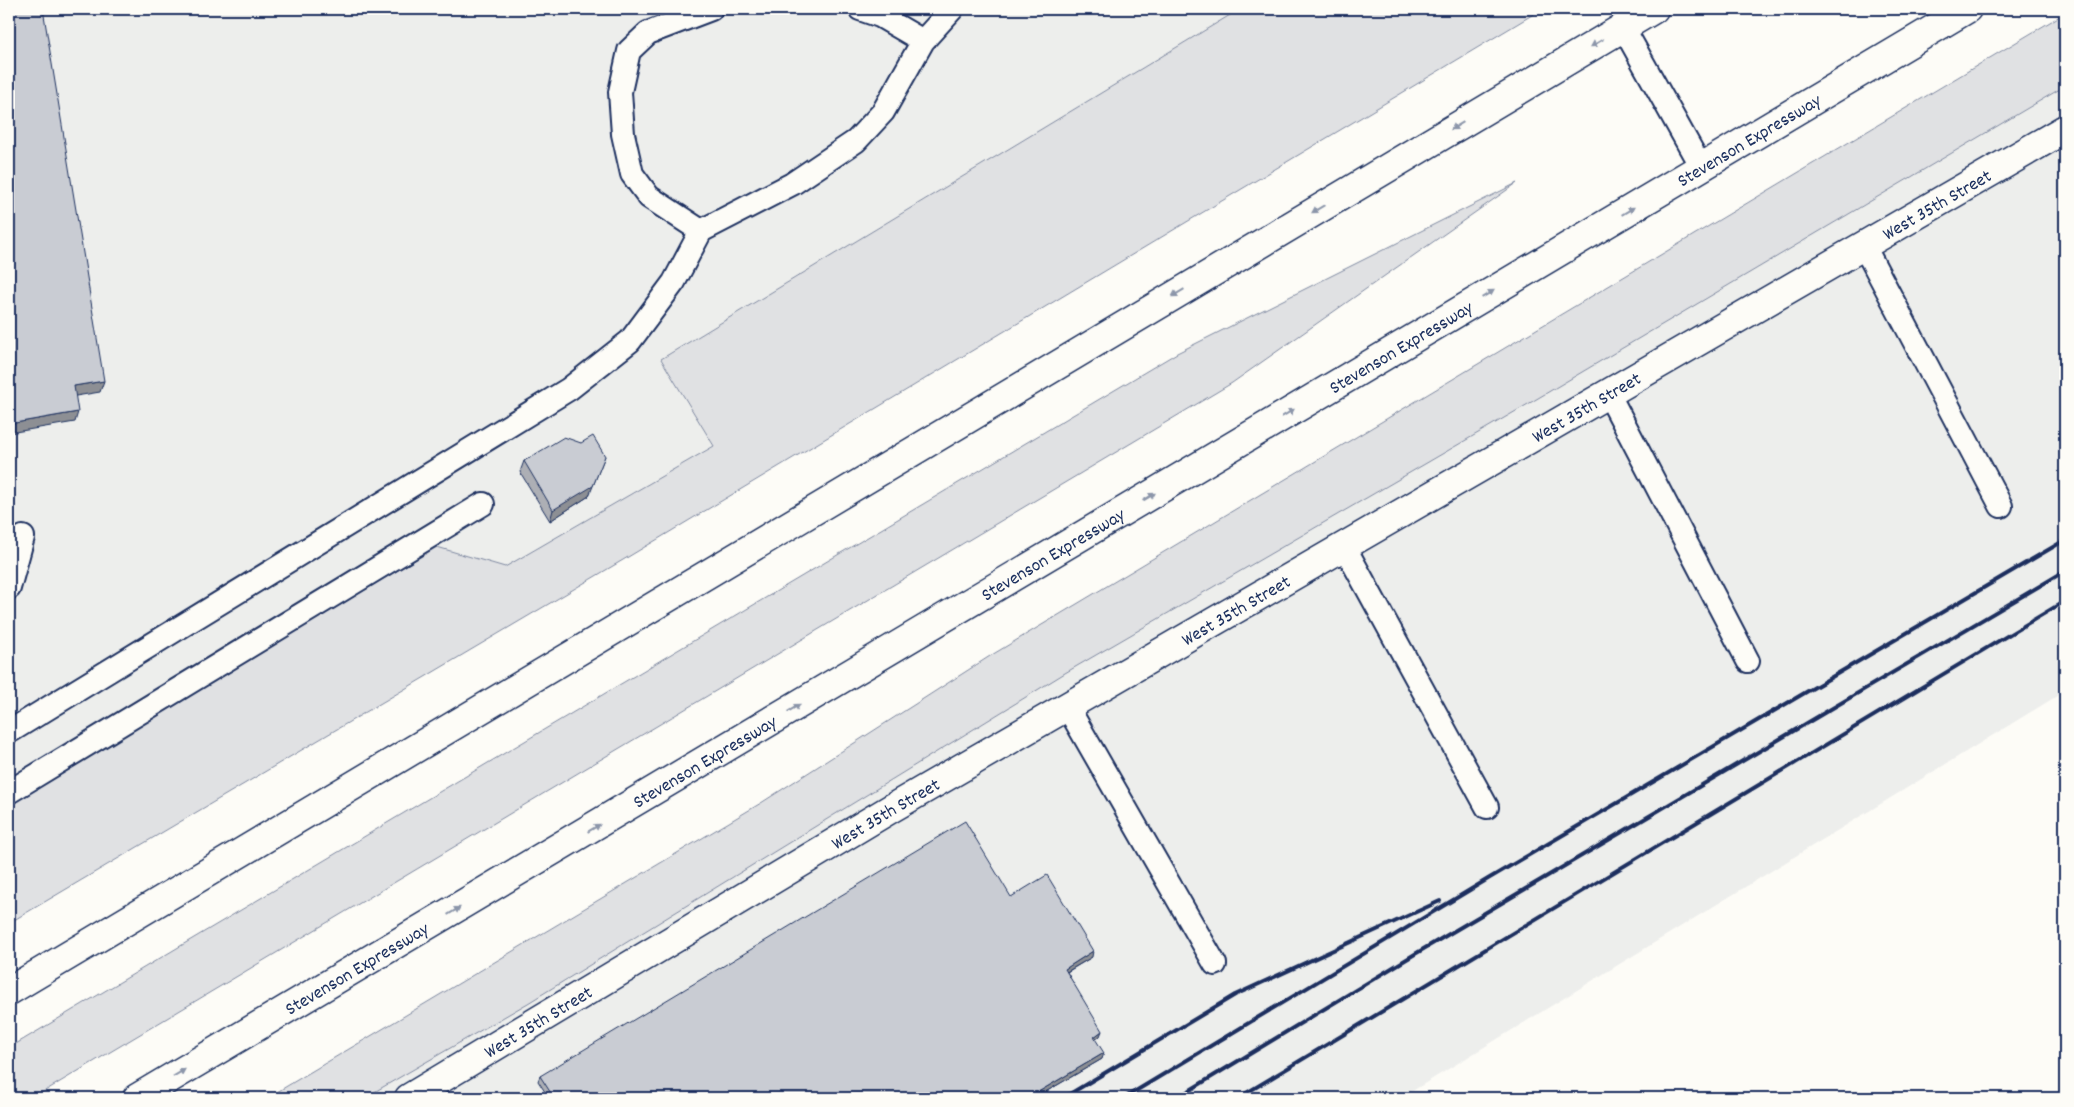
<svg xmlns="http://www.w3.org/2000/svg" width="2074" height="1107" font-family="Dekko,sans-serif">
	<style>
		.built { fill: #edeeec }
		.green { fill: #e0e1e3; stroke: #7e88a0 }
		.lines { fill: none; stroke-linecap: round; stroke-linejoin: round }
		.service-casing { stroke: #1b2f5e; stroke-width: 26 }
		.minor-casing { stroke: #1b2f5e; stroke-width: 31 }
		.motorway-casing { stroke: #1b2f5e; stroke-width: 31 }
		.service { stroke: #fdfcf7; stroke-width: 22 }
		.minor { stroke: #fdfcf7; stroke-width: 28 }
		.motorway { stroke: #fdfcf7; stroke-width: 28 }
		.rail { stroke: #1b2f5e; stroke-width: 4 }
		.wall { fill: #adafb5; stroke: #1b2f5e }
		.shaded-wall { fill: #8d8f94; stroke: #1b2f5e }
		.building { fill: #c9ccd3; stroke: #1b2f5e }
		.oneway { fill: #8c96aa }
		.labels { text-anchor: middle; stroke-width: 4.5; stroke-linejoin: round; paint-order: stroke }
		.street-label { font-size: 19px; fill: #1b2f5e; stroke: #fdfcf7 }
	</style>
	<rect width="100%" height="100%" fill="#fdfcf7"/>
	<filter id="ink" filterUnits="userSpaceOnUse"><feTurbulence type="fractalNoise" baseFrequency=".02" numOctaves="2"/><feDisplacementMap in="SourceGraphic" scale="10" xChannelSelector="R" yChannelSelector="G"/><feConvolveMatrix kernelMatrix="1 2 1 2 8 2 1 2 1" color-interpolation-filters="sRGB"/></filter>
	<g filter="url(#ink)">
		<!-- built -->
		<path class="built" d="M 9,9 L 1240,9 L 661,359 L 714,446 L 505,567 L 437,547 L 9,803 Z
			M 2065,86 L 2065,691 L 1401,1098 L 364,1098 L 528,1003 L 1065,673 L 1523,407 Z"/>
		<!-- green -->
		<path class="green" d="M 1240,9 L 1542,9 L 623,560 L 9,923 L 9,803 L 437,547 L 505,567 L 714,446 L 661,359 Z
			M 2065,13 L 2065,86 L 1523,407 L 1065,673 L 528,1003 L 364,1098 L 267,1098 L 761,803 L 990,656 Z
			M 1517,183 L 1232,383 L 33,1098 L 9,1098 L 9,1048 L 1177,353 Z"/>
		<g class="lines">
			<defs>
				<path id="service" d="M 860,9 L 880,16 L 923,41
					M 1623,27 L 1701,167
					M 701,231 L 649,197 L 632,174 L 623,134 L 620,92 L 629,51 L 648,33 L 711,9
					M 1864,246 L 2001,506
					M 1608,393 L 1748,661
					M 1344,546 L 1487,807
					M 9,588 L 23,537
					M 1067,706 L 1215,964
					M 9,732 L 569,389 L 630,341 L 674,282 L 701,231 L 792,184 L 856,141 L 883,112 L 923,41 L 952,9
					M 9,792 L 483,504"/>
				<g id="minor">
					<path id="s1" d="M 409,1098 L 892,808 L 2065,129"/>
				</g>
				<g id="motorway">
					<path d="M 9,991 L 1654,9"/>
					<path id="s2" d="M 137,1098 L 1967,9"/>
				</g>
			</defs>
			<!-- service casing -->
			<use href="#service" class="service-casing"/>
			<!-- minor casing -->
			<use href="#minor" class="minor-casing"/>
			<!-- motorway casing -->
			<use href="#motorway" class="motorway-casing"/>
			<!-- service -->
			<use href="#service" class="service"/>
			<!-- minor -->
			<use href="#minor" class="minor"/>
			<!-- motorway -->
			<use href="#motorway" class="motorway"/>
			<!-- rail -->
			<path class="rail" d="M 1063,1098 L 1235,995 L 1440,901
				M 1124,1098 L 1488,879 L 2065,540
				M 1177,1098 L 1415,954 L 2065,571
				M 1238,1098 L 2065,601"/>
		</g>
		<!-- wall -->
		<path class="wall" d="M 581,443 L 589,496 L 550,521 L 520,472 L 524,461 Z
			M 1092,957 L 1067,972 L 1100,1036 L 1095,1040 L 1102,1059 L 1035,1098 L 549,1098 L 538,1081 L 540,1076 Z"/>
		<!-- shaded-wall -->
		<path class="shaded-wall" d="M 104,381 L 100,392 L 70,397 L 74,386 Z
			M 78,412 L 75,422 L 9,433 L 9,424 Z
			M 605,456 L 589,496 L 550,521 L 553,510 Z
			M 1093,951 L 1092,957 L 1063,974 L 1065,969 Z
			M 1102,1031 L 1100,1036 L 1092,1042 L 1094,1037 Z
			M 1104,1053 L 1102,1059 L 1035,1098 L 1028,1098 Z"/>
		<!-- building -->
		<path class="building" d="M 9,9 L 43,9 L 104,381 L 74,386 L 78,412 L 9,424 Z
			M 593,436 L 605,456 L 593,486 L 553,510 L 524,461 L 564,437 L 581,443 Z
			M 965,821 L 1011,897 L 1047,875 L 1093,951 L 1065,969 L 1102,1031 L 1094,1037 L 1104,1053 L 1028,1098 L 554,1098 L 540,1076 Z"/>
		<!-- one-way arrows -->
		<defs><path id="oneway-solid" d="M-6-.8H1V-3.2L6.5 0L1 3.2V.8H-6Z" transform="scale(1.25)"/></defs>
		<g class="oneway">
			<use href="#oneway-solid" transform="translate(1597 43) rotate(149)"/>
			<use href="#oneway-solid" transform="translate(1457 126) rotate(149)"/>
			<use href="#oneway-solid" transform="translate(1318 209) rotate(149)"/>
			<use href="#oneway-solid" transform="translate(1628 211) rotate(-31)"/>
			<use href="#oneway-solid" transform="translate(1178 293) rotate(149)"/>
			<use href="#oneway-solid" transform="translate(1488 294) rotate(-31)"/>
			<use href="#oneway-solid" transform="translate(1288 413) rotate(-31)"/>
			<use href="#oneway-solid" transform="translate(1149 497) rotate(-31)"/>
			<use href="#oneway-solid" transform="translate(794 708) rotate(-31)"/>
			<use href="#oneway-solid" transform="translate(594 828) rotate(-31)"/>
			<use href="#oneway-solid" transform="translate(454 911) rotate(-31)"/>
			<use href="#oneway-solid" transform="translate(179 1073) rotate(-31)"/>
		</g>
	</g>
	<g class="labels">
		<!-- street labels -->
		<g class="street-label">
			<text dy="7" stroke="none"><textPath href="#s2" startOffset="1875">Stevenson Expressway</textPath></text>
			<text dy="7" stroke="none"><textPath href="#s1" startOffset="1770">West 35th Street</textPath></text>
			<text dy="7" stroke="none"><textPath href="#s2" startOffset="1470">Stevenson Expressway</textPath></text>
			<text dy="7" stroke="none"><textPath href="#s1" startOffset="1365">West 35th Street</textPath></text>
			<text dy="7" stroke="none"><textPath href="#s2" startOffset="1065">Stevenson Expressway</textPath></text>
			<text dy="7" stroke="none"><textPath href="#s1" startOffset="960">West 35th Street</textPath></text>
			<text dy="7" stroke="none"><textPath href="#s2" startOffset="660">Stevenson Expressway</textPath></text>
			<text dy="7" stroke="none"><textPath href="#s1" startOffset="555">West 35th Street</textPath></text>
			<text dy="7" stroke="none"><textPath href="#s2" startOffset="255">Stevenson Expressway</textPath></text>
			<text dy="7" stroke="none"><textPath href="#s1" startOffset="150">West 35th Street</textPath></text>
		</g>
	</g>
	<!-- margin -->
	<rect width="2074" height="1107" fill="none" stroke="#fdfcf7" stroke-width="30"/>
	<rect x="15" y="15" width="2044" height="1077" fill="none" stroke="#1b2f5e" stroke-width="2" filter="url(#ink)"/>
</svg>
